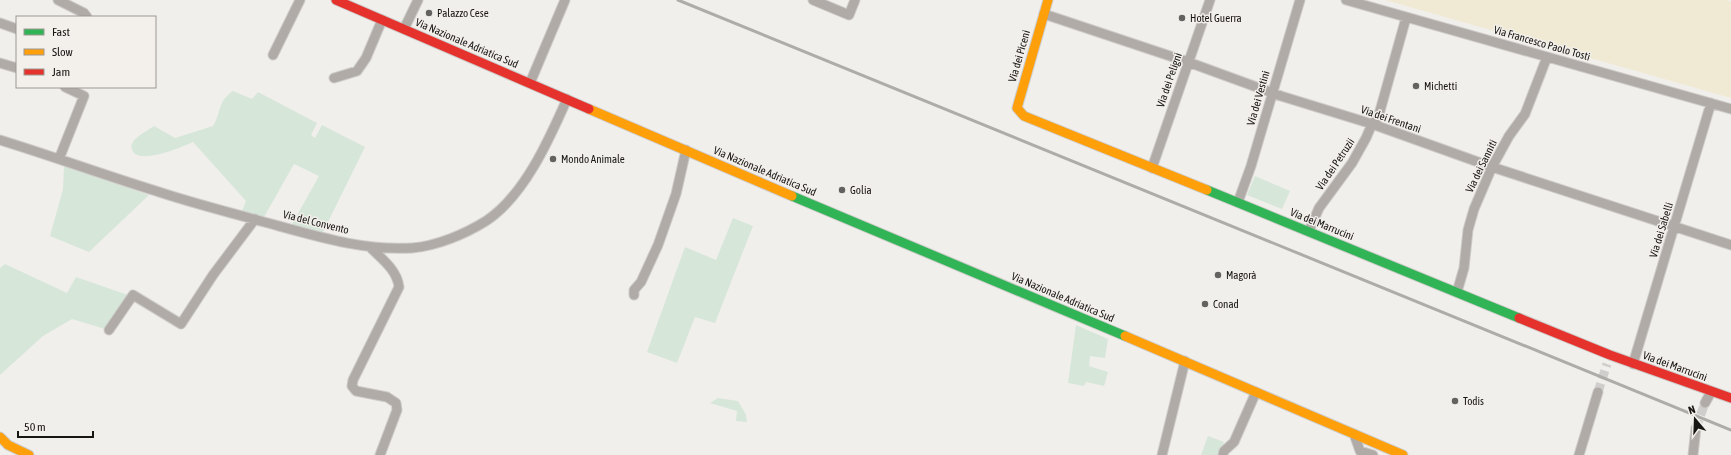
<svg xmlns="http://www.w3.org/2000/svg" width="1731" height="455" font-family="'Asap Condensed',sans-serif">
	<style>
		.green { fill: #d6e6d8 }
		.sand { fill: #f0ead4 }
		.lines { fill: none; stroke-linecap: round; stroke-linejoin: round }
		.street-tunnel { stroke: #d0cecc; stroke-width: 9; stroke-dasharray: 9 4.5; stroke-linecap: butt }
		.street-casing { stroke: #cdccca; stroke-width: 11 }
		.fast-casing { stroke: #cdccca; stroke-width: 11 }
		.slow-casing { stroke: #cdccca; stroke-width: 11 }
		.jam-casing { stroke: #cdccca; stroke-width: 11 }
		.street { stroke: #b0aba7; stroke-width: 9 }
		.fast { stroke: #30b455; stroke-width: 9 }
		.slow { stroke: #ff9f0a; stroke-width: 9 }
		.jam { stroke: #e5322d; stroke-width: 9 }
		.rail { stroke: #aeaca8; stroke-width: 3 }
		.poi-dot { fill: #636260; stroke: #f3efea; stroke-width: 1.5 }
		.labels { text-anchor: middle; stroke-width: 3; stroke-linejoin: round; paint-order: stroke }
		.poi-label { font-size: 11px; fill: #171614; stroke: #f3efea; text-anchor: start }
		.street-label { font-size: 11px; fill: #171614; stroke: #f3efea }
	</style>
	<rect width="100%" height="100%" fill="#f1efec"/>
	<!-- green -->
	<path class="green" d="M 233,91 L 252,99 L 258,92 L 317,123 L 311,135 L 315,138 L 322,125 L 365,147 L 323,232 L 291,226 L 319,176 L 294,164 L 264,217 L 242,211 L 246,201 L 193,142 C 182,147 142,164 133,152 C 132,150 132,148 131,146 L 134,140 L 140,135 L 154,126 L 175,138 L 213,126 C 222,111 217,102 233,91 Z
		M 64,166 L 149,195 L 89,252 L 50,236 L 63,189 Z
		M 1255,176 L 1290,191 L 1282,209 L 1247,195 Z
		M 733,218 L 753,226 L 715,323 L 695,317 L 677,363 L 647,352 L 685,247 L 716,260 Z
		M 5,264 L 67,293 L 76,277 L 128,295 L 105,329 L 72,319 L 43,336 L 0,375 L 0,268 Z
		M 1076,325 L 1108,339 L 1105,358 L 1090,356 L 1089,366 L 1108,372 L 1104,386 L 1086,382 L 1084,386 L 1068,383 Z
		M 718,398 L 738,401 L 746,415 L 747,422 L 736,421 L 737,411 L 710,403 Z
		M 1208,436 L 1224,442 L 1219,455 L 1201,455 Z"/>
	<!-- sand -->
	<path class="sand" d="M 1385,0 L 1726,0 L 1731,2 L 1731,98 Z"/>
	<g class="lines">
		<!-- street-tunnel -->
		<path class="street-tunnel" d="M 1598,392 L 1607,364
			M 1696,428 L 1705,403"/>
		<defs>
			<path id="street" d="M 58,0 L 84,13 L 87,17
				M 813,0 L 849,15 L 855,0
				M 1346,0 L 1731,109
				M 1044,14 L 1188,62 L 1281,96 L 1372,124 L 1492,167 L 1731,245
				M 0,23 L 17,29
				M 404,29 L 418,0
				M 273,55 L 300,0
				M 0,63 L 17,68
				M 334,78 L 357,71 L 366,58 L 382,20
				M 530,83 L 565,0
				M 0,140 C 52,156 104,175 156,191 C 192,203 228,212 264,222 C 313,235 361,251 412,248 C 437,246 465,234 486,221 C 524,196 549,140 567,99
				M 59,159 L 84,96 L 65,87
				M 1152,168 L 1210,0
				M 1238,202 L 1251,166 L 1300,0
				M 1309,231 L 1319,208 L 1352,163 L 1366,138 L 1372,124 L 1378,118 L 1406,18
				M 371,248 C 382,259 397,270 399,287 L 353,380 L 352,386 L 356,391 L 387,397 L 396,403 L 397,410 L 380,455
				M 1457,292 L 1464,268 L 1468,230 L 1474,209 L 1492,167 L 1509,136 L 1525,114 L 1547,57
				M 634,295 L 634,290 L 641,282 L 658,245 L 676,194 L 686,150
				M 109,330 L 133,295 L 181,324 L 213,275 L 255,219
				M 1633,364 L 1711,103
				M 1705,403 L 1711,392
				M 1354,434 L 1360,451 L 1373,455
				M 1162,455 L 1185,361
				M 1223,455 L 1224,451 L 1234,442 L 1256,392
				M 1579,455 L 1598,392
				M 1693,455 L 1696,428"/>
			<path id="fast" d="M 1207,190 L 1519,318
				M 792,196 L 1125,336"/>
			<path id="slow" d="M 1048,0 L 1017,108 L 1024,116 L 1207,190
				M 589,109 L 792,196
				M 1125,336 L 1403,455
				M 0,437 L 8,445 L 29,455"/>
			<path id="jam" d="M 336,0 L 589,109
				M 1519,318 L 1610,355 L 1731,398"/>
		</defs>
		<!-- street casing -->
		<use href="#street" class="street-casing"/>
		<!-- fast casing -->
		<use href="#fast" class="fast-casing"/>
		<!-- slow casing -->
		<use href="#slow" class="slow-casing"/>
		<!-- jam casing -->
		<use href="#jam" class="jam-casing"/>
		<!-- street -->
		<use href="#street" class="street"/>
		<!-- fast -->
		<use href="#fast" class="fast"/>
		<!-- slow -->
		<use href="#slow" class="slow"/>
		<!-- jam -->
		<use href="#jam" class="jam"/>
		<!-- rail -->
		<path class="rail" d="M 678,0 L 1731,430"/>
	</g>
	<!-- markers -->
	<g class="poi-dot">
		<circle cx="429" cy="13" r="4"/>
		<circle cx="1182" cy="18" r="4"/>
		<circle cx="1416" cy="86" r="4"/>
		<circle cx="553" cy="159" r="4"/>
		<circle cx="842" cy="190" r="4"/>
		<circle cx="1218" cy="275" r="4"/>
		<circle cx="1205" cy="304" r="4"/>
		<circle cx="1455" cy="401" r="4"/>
	</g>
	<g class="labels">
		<!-- poi labels -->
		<g class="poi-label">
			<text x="437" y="17">Palazzo Cese</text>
			<text x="1190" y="22">Hotel Guerra</text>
			<text x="1424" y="90">Michetti</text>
			<text x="561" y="163">Mondo Animale</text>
			<text x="850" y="194">Golia</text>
			<text x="1226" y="279">Magorà</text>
			<text x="1213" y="308">Conad</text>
			<text x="1463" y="405">Todis</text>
		</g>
		<!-- street labels -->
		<g class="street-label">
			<text transform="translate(467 43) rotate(23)" y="4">Via Nazionale Adriatica Sud</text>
			<text transform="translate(1542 43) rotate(16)" y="4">Via Francesco Paolo Tosti</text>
			<text transform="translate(1019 56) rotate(-74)" y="4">Via dei Piceni</text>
			<text transform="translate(1169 80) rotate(-71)" y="4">Via dei Peligni</text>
			<text transform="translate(1258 98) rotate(-74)" y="4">Via dei Vestini</text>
			<text transform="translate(1391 119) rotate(19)" y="4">Via dei Frentani</text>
			<text transform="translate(1335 164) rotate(-56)" y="4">Via dei Petruzii</text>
			<text transform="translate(1481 166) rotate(-64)" y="4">Via dei Sanniti</text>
			<text transform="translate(765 171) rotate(23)" y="4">Via Nazionale Adriatica Sud</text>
			<text transform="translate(316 222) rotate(14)" y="4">Via del Convento</text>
			<text transform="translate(1322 224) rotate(22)" y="4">Via dei Marrucini</text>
			<text transform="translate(1661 230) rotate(-73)" y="4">Via dei Sabelli</text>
			<text transform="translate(1063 297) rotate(23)" y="4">Via Nazionale Adriatica Sud</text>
			<text transform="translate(1675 366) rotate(20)" y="4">Via dei Marrucini</text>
		</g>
	</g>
	<!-- legend -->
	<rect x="16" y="16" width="140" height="72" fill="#f3efea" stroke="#9b9894"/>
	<rect x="24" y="29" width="20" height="6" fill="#30b455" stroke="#9b9894"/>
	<text x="52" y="36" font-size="12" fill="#171614">Fast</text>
	<rect x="24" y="49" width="20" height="6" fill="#ff9f0a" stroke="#9b9894"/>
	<text x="52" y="56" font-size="12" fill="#171614">Slow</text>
	<rect x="24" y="69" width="20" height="6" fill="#e5322d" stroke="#9b9894"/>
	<text x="52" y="76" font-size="12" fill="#171614">Jam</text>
	<!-- north arrow -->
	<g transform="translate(1695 419) rotate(341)" stroke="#f3efea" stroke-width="3" paint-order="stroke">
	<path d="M0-3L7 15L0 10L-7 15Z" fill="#171614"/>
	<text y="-6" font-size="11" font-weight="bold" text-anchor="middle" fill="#171614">N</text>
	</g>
	<!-- scale -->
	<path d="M18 431v6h75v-6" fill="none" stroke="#171614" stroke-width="2"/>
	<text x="24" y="431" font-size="12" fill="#171614" stroke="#f3efea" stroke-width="3" paint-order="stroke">50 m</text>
</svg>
